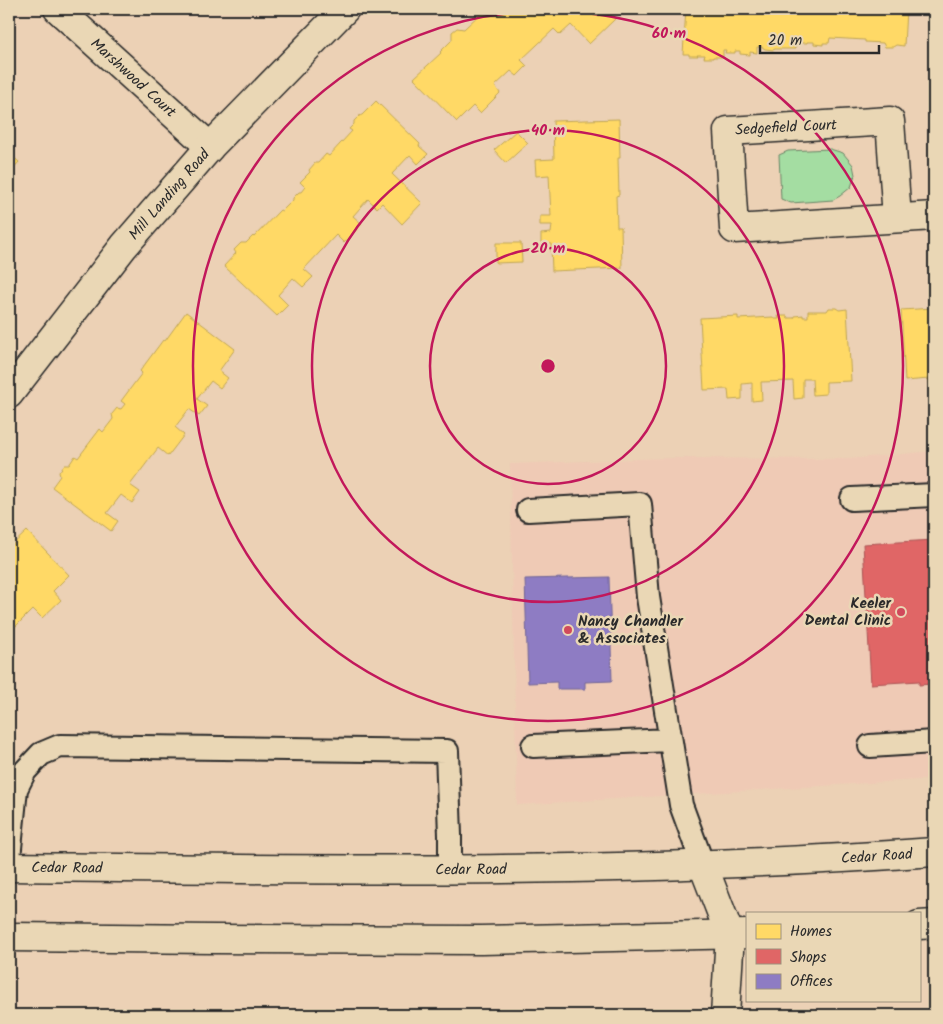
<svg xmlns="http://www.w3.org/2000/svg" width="943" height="1024" font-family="Kalam,sans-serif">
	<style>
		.built { fill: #efcab5 }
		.green { fill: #a4dda2; stroke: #688466 }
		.homes { fill: #ffd966; stroke: #bfa554 }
		.shops { fill: #e06666; stroke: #aa5454 }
		.offices { fill: #8e7cc3; stroke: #706495 }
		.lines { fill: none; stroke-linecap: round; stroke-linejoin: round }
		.service-casing { stroke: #2b2b2b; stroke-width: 26 }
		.minor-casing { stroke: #2b2b2b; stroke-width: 31 }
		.primary-casing { stroke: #2b2b2b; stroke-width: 31 }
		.service { stroke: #ead7b5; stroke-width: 22 }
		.minor { stroke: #ead7b5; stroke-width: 28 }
		.primary { stroke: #ead7b5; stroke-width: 28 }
		.ring { fill: none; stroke: #c2185b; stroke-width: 2.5 }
		.poi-dot { fill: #d1495b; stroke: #ead7b5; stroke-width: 2 }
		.labels { text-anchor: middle; stroke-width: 5; stroke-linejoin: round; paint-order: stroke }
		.street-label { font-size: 15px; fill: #2b2b2b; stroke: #ead7b5 }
		.poi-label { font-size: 15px; font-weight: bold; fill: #2b2b2b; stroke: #ead7b5; text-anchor: end }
		.centre { fill: #c2185b; stroke: #ead7b5; stroke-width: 2.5 }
		.ring-label { font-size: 15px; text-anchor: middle; font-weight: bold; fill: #c2185b; stroke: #ead7b5; stroke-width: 5; stroke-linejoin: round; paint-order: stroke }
	</style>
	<rect width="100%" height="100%" fill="#ecd1b5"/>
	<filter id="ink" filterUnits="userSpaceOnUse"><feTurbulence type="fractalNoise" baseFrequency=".02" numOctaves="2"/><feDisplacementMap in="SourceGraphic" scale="10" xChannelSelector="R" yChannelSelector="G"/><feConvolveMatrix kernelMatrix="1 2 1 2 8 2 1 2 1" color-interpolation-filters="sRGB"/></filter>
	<g filter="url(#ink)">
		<!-- built -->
		<path class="built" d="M 934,451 L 934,779 L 517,805 L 510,464 L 664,458 L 848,459 Z"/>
		<!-- green -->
		<path class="green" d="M 830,149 L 843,153 L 853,165 L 855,175 L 851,187 L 840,196 L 833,200 L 791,203 L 781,199 L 779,155 L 788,151 Z"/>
		<!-- homes -->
		<path class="homes" d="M 485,9 L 605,9 L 615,19 L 589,44 L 571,25 L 560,35 L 554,29 L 521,60 L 527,66 L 517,76 L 511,71 L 495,86 L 500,93 L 480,113 L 473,106 L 457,122 L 414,78 L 441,53 L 440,52 L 452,40 L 452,32 L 457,28 L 464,29 Z
			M 686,9 L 906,9 L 904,46 L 896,45 L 893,47 L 885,47 L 883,43 L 865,42 L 865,40 L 830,38 L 829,43 L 823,43 L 823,45 L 814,44 L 814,42 L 807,42 L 807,43 L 799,43 L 799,41 L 795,41 L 795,49 L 775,49 L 773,50 L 765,49 L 762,47 L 757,47 L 757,53 L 750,52 L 750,55 L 740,54 L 740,51 L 735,51 L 735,53 L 725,53 L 726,50 L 723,50 L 723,57 L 713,57 L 713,58 L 704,58 L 705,55 L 697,55 L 698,56 L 689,56 L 689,54 L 683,54 Z
			M 376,101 L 420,144 L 419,146 L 428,154 L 418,164 L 410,155 L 392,174 L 422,203 L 402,224 L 382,203 L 377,208 L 368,199 L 353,216 L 362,224 L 344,243 L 336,235 L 304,269 L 313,277 L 303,287 L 293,278 L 278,295 L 288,305 L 277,316 L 224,266 L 236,253 L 234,250 L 241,243 L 246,243 L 253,236 L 254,237 L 280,210 L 282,211 L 293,200 L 293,198 L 299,192 L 301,192 L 305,187 L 300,182 L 310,172 L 309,170 L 315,163 L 318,163 L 326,154 L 329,156 L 352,131 L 349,129 L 354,124 L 354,121 L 359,116 L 362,115 Z
			M 619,119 L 620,158 L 618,158 L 619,195 L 616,196 L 617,227 L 621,227 L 622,268 L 552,271 L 551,244 L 541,243 L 541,234 L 551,233 L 552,225 L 540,225 L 540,216 L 551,216 L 549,175 L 536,176 L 535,160 L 554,159 L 553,121 Z
			M 516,131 L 528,143 L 506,163 L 494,150 Z
			M 9,153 L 19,162 L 9,173 Z
			M 496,243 L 521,243 L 522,262 L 496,263 Z
			M 829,308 L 836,308 L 839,310 L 847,309 L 851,381 L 826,382 L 826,394 L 813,395 L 812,379 L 803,379 L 803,398 L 794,399 L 793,381 L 761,382 L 762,400 L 752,401 L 752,383 L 742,384 L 742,399 L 729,400 L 728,389 L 704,390 L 700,318 L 738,316 L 738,319 L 773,317 L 774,319 L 779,319 L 778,316 L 787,316 L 788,318 L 794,318 L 795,316 L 803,315 L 803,317 L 808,317 L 808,311 L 827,311 Z
			M 934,308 L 934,392 L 930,392 L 929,379 L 905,381 L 901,310 Z
			M 186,312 L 235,349 L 219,371 L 228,378 L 220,388 L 211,381 L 197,399 L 207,406 L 199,416 L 189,409 L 175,427 L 184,435 L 168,456 L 158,448 L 130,485 L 140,492 L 132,503 L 121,495 L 107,513 L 118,521 L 111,531 L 52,487 L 60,476 L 59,472 L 64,465 L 69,465 L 75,456 L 78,458 L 100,429 L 103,432 L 113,419 L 112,414 L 117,408 L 121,409 L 125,404 L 121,401 L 142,373 L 140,371 L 163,340 L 165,341 Z
			M 27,531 L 69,575 L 53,591 L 61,600 L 42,618 L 33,609 L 9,633 L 9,548 Z"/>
		<!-- shops -->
		<path class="shops" d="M 934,540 L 934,680 L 932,680 L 932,684 L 919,685 L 919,681 L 871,684 L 863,544 Z"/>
		<!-- offices -->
		<path class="offices" d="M 609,577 L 612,681 L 585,682 L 585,689 L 557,689 L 557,682 L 528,683 L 525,579 Z"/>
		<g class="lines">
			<defs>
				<path id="service" d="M 852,499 L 934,495
					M 528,510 L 640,504 L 648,597 L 681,805 L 703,865
					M 533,746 L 670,740
					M 870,746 L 934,742
					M 9,858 L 16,789 L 25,771 L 41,754 L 60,746 L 447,751 L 450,835 L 450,869"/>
				<g id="minor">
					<path id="s1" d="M 58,9 L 210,147"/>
					<path d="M 897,218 L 890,121 L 728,131 L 734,229 L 934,216"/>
					<path id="s2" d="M 9,394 L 124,246 L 210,147 L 345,9"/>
					<path d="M 703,865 L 730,935 L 725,1015"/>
				</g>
				<g id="primary">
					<path id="s3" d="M 9,867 C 317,870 626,875 934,852"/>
					<path d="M 919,925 L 934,924"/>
					<path d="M 9,937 L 215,939 L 481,940 L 747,934"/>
				</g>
			</defs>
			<!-- service casing -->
			<use href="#service" class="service-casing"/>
			<!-- minor casing -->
			<use href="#minor" class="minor-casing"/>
			<!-- primary casing -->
			<use href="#primary" class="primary-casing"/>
			<!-- service -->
			<use href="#service" class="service"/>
			<!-- minor -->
			<use href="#minor" class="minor"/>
			<!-- primary -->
			<use href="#primary" class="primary"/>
		</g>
	</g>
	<!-- distance rings -->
	<g class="ring">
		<circle cx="548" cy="366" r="118"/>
		<circle cx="548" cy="366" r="236"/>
		<circle cx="548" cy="366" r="355"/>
	</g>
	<!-- markers -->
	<g class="poi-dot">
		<circle cx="901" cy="612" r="5"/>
		<circle cx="568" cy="630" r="5"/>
	</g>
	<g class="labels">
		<!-- street labels -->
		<g class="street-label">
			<text dy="5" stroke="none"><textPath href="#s1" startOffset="102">Marshwood Court</textPath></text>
			<text transform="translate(786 127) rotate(-3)" y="5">Sedgefield Court</text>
			<text dy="5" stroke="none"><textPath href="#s2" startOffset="256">Mill Landing Road</textPath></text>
			<text dy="5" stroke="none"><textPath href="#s3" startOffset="868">Cedar Road</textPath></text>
			<text dy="5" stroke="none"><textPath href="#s3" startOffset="58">Cedar Road</textPath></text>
			<text dy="5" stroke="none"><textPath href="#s3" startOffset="462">Cedar Road</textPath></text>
		</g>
		<!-- poi labels -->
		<g class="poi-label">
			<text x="891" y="608">Keeler<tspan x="891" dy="17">Dental Clinic</tspan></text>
			<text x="578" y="626" text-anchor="start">Nancy Chandler<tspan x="578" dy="17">&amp; Associates</tspan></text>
		</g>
	</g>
	<circle cx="548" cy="366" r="8" class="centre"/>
	<g class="ring-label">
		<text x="669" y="38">60 m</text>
		<text x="548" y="135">40 m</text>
		<text x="548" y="253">20 m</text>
	</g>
	<!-- margin -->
	<rect width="943" height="1024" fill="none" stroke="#ead7b5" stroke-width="30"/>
	<rect x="15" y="15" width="913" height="994" fill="none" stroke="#2b2b2b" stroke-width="2" filter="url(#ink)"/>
	<!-- legend -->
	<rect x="746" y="912" width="175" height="90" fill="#ead7b5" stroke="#9e927e"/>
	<rect x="756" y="924" width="25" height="15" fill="#ffd966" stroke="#9e927e"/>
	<text x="790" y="936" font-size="15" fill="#2b2b2b">Homes</text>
	<rect x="756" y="949" width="25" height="15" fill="#e06666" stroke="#9e927e"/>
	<text x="790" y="962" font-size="15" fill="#2b2b2b">Shops</text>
	<rect x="756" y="974" width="25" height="15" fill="#8e7cc3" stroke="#9e927e"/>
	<text x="790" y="986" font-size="15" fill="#2b2b2b">Offices</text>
	<!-- scale -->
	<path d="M760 45v8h119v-8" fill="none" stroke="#2b2b2b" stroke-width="2.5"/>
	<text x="768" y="45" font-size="15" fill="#2b2b2b" stroke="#ead7b5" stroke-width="4" paint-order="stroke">20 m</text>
</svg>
